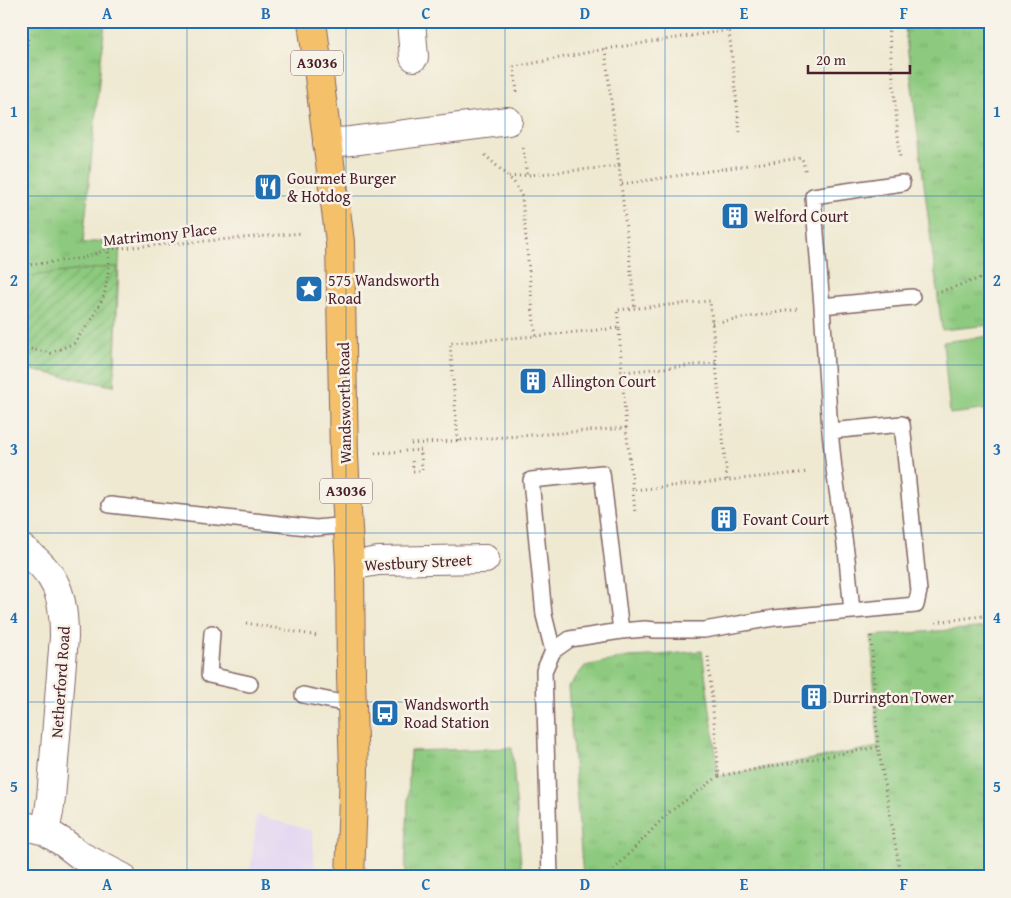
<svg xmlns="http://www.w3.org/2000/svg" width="1011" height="898" font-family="'Gentium Book Plus',serif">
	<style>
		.built { fill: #e2d4f3 }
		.grass { fill: url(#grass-tufts); stroke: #6c7455 }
		.garden { fill: url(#garden-furrows); stroke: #6c7455 }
		.pitch { fill: #8dca7f; stroke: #6c7455 }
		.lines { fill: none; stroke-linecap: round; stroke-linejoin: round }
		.service-casing { stroke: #846665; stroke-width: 18 }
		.minor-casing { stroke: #846665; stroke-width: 30 }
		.primary-casing { stroke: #846665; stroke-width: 30 }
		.path { stroke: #846665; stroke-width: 3; stroke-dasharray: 1 4; stroke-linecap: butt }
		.service { stroke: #fff; stroke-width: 15 }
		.minor { stroke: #fff; stroke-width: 28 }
		.primary { stroke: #f4c16a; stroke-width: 28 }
		.grid { fill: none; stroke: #1f6fb2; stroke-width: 1; stroke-opacity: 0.55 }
		.labels { text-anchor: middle; stroke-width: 5; stroke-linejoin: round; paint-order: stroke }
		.shield { fill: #f7f3e8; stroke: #7e5f64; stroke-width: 1 }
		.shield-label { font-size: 15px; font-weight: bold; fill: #4a1f2b }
		.poi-label { font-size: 16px; fill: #4a1f2b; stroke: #f7f3e8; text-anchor: start }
		.street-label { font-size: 16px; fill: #4a1f2b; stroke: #f7f3e8 }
		.neatline { fill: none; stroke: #1f6fb2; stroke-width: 2 }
		.grid-label { font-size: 16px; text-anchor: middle; font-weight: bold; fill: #1f6fb2 }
	</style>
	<defs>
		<pattern id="grass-tufts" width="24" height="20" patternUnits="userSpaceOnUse" patternTransform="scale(1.25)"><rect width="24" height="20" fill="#8dca7f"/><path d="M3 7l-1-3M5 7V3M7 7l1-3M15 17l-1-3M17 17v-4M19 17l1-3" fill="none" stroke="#7bad6e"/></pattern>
		<pattern id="garden-furrows" width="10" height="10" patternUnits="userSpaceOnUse" patternTransform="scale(1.25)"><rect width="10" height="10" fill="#8dca7f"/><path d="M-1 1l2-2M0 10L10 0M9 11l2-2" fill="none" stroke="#7bad6e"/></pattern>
	</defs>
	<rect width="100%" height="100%" fill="#f7f3e8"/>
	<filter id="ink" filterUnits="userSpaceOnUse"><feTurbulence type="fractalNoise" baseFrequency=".02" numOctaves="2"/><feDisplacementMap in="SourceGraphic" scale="10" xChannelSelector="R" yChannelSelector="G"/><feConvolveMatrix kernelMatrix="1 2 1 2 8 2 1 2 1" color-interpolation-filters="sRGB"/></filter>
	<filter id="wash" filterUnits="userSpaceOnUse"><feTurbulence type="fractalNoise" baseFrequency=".0096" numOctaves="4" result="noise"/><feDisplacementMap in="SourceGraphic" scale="20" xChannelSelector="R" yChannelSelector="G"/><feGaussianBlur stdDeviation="1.12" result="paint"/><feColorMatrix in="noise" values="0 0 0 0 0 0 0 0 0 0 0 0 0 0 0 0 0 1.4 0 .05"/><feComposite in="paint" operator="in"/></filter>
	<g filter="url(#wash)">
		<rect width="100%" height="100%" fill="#efe9d1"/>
		<!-- built -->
		<path class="built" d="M 257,815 L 312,831 L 315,873 L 309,877 L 265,877 L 250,873 Z"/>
		<!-- grass -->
		<path class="grass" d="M 21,21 L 105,21 L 83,243 L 120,239 L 114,386 L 21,368 Z
			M 904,21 L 990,21 L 990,325 L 942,330 Z
			M 990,627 L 990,877 L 583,877 L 568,687 L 585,666 L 628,657 L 649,656 L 702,651 L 719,776 L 878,747 L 871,636 Z
			M 512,748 L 522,877 L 405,877 L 410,751 Z"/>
		<!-- garden -->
		<path class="garden" d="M 109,267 L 118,267 L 114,386 L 21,368 L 21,277 Z"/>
		<!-- pitch -->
		<path class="pitch" d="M 990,336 L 990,409 L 950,414 L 943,342 Z"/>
	</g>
	<g filter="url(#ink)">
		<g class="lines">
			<defs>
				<path id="service" d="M 822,306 L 912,297
					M 830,431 L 902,424 L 919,591 L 916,605 L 852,611
					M 110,505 L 316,528 L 348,525
					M 212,633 L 209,675 L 250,684
					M 553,651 L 544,615 L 531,480 L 602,473 L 621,631
					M 303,695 L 352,705
					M 550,877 L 544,671 L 553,651 L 570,639 L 621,631 L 645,629 L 655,630 L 704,630 L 774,618 L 852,611 L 847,559 L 834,469 L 830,431 L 822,306 L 813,196 L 902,183"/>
				<path id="minor" d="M 411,21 L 414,57
					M 327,143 L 351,141 L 508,121
					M 21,548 C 57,573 64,595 64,637 L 51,798 L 49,812 L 45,831
					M 350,566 L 378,561 L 485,559
					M 21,825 L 45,831 L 64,843 L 81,856 L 122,877"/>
				<path id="primary" d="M 312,21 L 340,242 L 344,456 L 350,566 L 351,676 L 354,771 L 350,877"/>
			</defs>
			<!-- service casing -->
			<use href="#service" class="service-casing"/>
			<!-- minor casing -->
			<use href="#minor" class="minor-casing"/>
			<!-- primary casing -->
			<use href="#primary" class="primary-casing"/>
			<!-- path -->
			<path class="path" d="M 888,21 L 900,158
				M 729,30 L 811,21
				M 21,35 L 28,36 L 21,101
				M 605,49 L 619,166
				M 517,92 L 514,67 L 605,49 L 729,30 L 740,133
				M 523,148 L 527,175
				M 485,155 L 514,182 L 522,197 L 534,323 L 536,336
				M 754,164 L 802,158 L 806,173
				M 509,177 L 619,166 L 635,309
				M 622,184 L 749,165
				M 21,266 L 83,258 L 108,249 L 303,233
				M 936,293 L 990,275
				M 712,323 L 798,309
				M 619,328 L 617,310 L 710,301 L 727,480
				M 21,347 L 51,353 L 74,343 L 90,322 L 104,296 L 109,267 L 108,249
				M 622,372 L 626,428
				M 458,441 L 450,343 L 536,336 L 619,328 L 622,372 L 716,363
				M 411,444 L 626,428 L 633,490 L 808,472
				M 375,453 L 421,450 L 422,471 L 413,471 L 412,459
				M 633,490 L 635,514
				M 936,622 L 990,615
				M 246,623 L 318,636
				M 871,636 L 878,747
				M 719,776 L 878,747 L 901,877
				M 607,877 L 667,814 L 719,776 L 708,656"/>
			<!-- service -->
			<use href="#service" class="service"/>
			<!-- minor -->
			<use href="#minor" class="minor"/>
			<!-- primary -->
			<use href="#primary" class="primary"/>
		</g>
	</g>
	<!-- grid -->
	<path class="grid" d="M 187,21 L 187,877M 346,21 L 346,877M 505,21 L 505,877M 665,21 L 665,877M 824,21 L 824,877M 21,196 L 990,196M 21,365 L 990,365M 21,533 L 990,533M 21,702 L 990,702"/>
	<!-- icons -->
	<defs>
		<symbol id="restaurant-square" viewBox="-11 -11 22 22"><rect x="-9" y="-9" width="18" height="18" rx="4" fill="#1f6fb2" stroke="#f7f3e8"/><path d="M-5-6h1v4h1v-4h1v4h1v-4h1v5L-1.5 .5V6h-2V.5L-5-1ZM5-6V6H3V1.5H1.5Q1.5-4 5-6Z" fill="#fff"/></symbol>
		<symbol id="building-square" viewBox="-11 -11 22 22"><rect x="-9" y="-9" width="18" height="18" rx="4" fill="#1f6fb2" stroke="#f7f3e8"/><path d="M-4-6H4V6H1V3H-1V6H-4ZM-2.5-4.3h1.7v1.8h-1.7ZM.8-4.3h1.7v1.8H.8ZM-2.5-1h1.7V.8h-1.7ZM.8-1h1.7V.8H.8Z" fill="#fff"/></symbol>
		<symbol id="sight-square" viewBox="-11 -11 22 22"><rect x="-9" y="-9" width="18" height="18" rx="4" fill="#1f6fb2" stroke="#f7f3e8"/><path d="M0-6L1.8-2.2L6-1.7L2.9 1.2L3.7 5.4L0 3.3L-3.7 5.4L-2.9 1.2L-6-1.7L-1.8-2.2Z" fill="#fff"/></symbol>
		<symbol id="bus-square" viewBox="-11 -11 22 22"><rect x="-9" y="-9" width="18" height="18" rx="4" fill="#1f6fb2" stroke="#f7f3e8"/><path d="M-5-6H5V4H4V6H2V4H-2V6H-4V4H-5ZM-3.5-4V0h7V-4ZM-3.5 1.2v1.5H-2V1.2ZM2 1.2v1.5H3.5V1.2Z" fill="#fff"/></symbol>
	</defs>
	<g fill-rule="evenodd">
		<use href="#restaurant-square" x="252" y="171" width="32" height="32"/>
		<use href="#building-square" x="719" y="200" width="32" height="32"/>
		<use href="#sight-square" x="293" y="273" width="32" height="32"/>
		<use href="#building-square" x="517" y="365" width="32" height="32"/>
		<use href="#building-square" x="708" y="503" width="32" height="32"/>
		<use href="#building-square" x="798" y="681" width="32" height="32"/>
		<use href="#bus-square" x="369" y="697" width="32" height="32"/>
	</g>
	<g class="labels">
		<!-- shield labels -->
		<g class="shield">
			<rect x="291" y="50.5" width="52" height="25" rx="4"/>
			<rect x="320" y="478.5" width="52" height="25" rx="4"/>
		</g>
		<g class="shield-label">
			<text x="317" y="68">A3036</text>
			<text x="346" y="496">A3036</text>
		</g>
		<!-- poi labels -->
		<g class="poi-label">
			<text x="287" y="184">Gourmet Burger<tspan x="287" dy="18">&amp; Hotdog</tspan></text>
			<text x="754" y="222">Welford Court</text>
			<text x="328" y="286">575 Wandsworth<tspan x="328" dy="18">Road</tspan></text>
			<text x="552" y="387">Allington Court</text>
			<text x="743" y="525">Fovant Court</text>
			<text x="833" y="703">Durrington Tower</text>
			<text x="404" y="710">Wandsworth<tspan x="404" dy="18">Road Station</tspan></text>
		</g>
		<!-- street labels -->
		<g class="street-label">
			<text transform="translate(160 234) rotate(-6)" y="6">Matrimony Place</text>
			<text transform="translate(344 403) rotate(-91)" y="6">Wandsworth Road</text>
			<text transform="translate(418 562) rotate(-3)" y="6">Westbury Street</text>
			<text transform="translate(60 682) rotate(-86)" y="6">Netherford Road</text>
		</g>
	</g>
	<!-- margin -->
	<rect width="1011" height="898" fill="none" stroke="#f7f3e8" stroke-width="55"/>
	<!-- scale -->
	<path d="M808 65v8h102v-8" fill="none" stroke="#4a1f2b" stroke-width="2.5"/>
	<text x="816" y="65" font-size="15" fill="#4a1f2b" stroke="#f7f3e8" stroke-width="4" paint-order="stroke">20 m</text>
	<rect x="28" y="28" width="956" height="842" class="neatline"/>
	<g class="grid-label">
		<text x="107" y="19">A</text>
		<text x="266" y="19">B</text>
		<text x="426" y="19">C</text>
		<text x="585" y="19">D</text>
		<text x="744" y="19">E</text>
		<text x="904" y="19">F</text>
		<text x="14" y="117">1</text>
		<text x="997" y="117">1</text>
		<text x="14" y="286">2</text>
		<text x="997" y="286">2</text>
		<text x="14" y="455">3</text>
		<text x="997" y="455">3</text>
		<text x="14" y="623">4</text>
		<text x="997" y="623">4</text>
		<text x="14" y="792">5</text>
		<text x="997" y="792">5</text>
		<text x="107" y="890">A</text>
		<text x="266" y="890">B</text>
		<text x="426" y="890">C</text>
		<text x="585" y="890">D</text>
		<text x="744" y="890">E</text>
		<text x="904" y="890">F</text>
	</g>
</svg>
